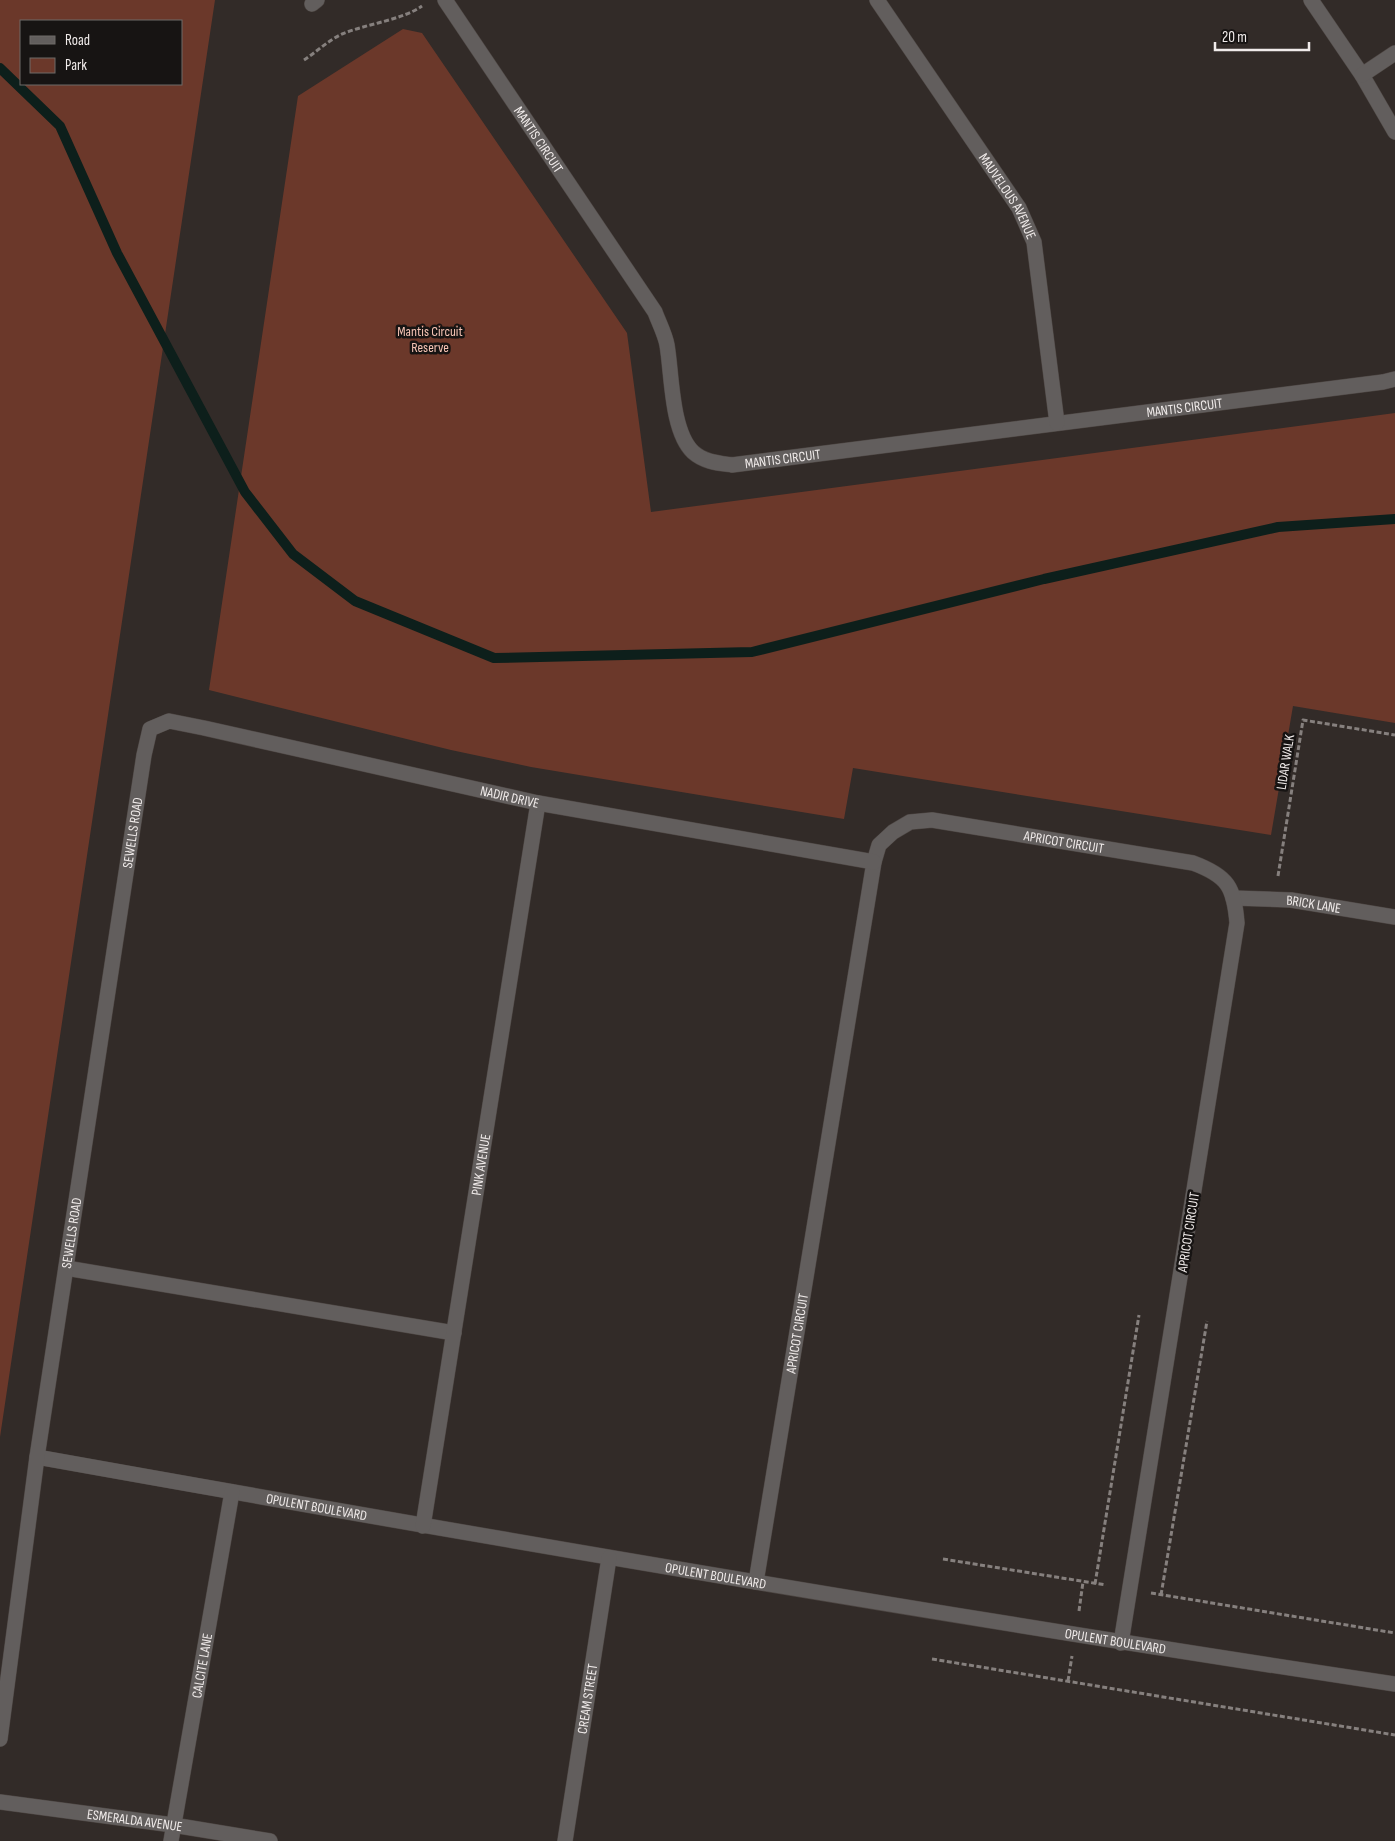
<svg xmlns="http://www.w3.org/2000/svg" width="1395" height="1841" font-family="'Sofia Sans Condensed',sans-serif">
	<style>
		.green { fill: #6b382a; fill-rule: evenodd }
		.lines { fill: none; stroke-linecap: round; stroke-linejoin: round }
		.stream { stroke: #0d1f1b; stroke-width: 10 }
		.minor-casing { stroke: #4d4643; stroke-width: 16 }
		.path { stroke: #86807e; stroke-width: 3; stroke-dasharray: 5 2.5; stroke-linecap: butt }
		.minor { stroke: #625e5d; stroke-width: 15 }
		.labels { text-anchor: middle; stroke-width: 5; stroke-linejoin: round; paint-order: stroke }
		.street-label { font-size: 14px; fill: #f0ebea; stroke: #171413 }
		.park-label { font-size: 14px; fill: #f6c4b5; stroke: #171413 }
	</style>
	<rect width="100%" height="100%" fill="#322b28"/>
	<!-- green -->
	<path class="green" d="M 0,0 L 215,0 L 0,1437 ZM 21,21 L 181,21 L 181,84 L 21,84 Z
		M 403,29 L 422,33 L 627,333 L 651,512 L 1395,413 L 1395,723 L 1293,706 L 1271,835 L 853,768 L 844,819 L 531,767 L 451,750 L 209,690 L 298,96 Z"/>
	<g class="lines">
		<!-- stream -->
		<path class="stream" d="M 0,68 L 60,126 L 117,253 L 245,492 L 293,554 L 355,601 L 494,658 L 752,652 L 1044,579 L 1278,527 L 1395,519"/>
		<defs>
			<g id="minor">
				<path id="s1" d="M 445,0 L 655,312 C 659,323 665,334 667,345 C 672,374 671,431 693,452 C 704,462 718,463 732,465 L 1383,382 L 1395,379"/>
				<path id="s2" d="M 877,0 L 1019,208 L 1034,242 L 1057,423"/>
				<path d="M 1311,0 L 1362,75 L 1395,132"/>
				<path d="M 312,4 L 317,0"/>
				<path d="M 1362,75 L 1395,53"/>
				<path id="s3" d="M 1233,898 L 1291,900 L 1395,917"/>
				<path d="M 66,1268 L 454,1333"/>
				<path id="s4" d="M 37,1457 C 489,1538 941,1616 1395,1684"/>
				<path id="s5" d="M 423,1526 L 538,803"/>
				<path id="s6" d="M 756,1582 L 874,862 L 879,845 L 893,832 L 910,822 L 932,820 L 1193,863 C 1228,876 1234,887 1237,923 L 1121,1643"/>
				<path id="s7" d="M 0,1739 L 37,1457 L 144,755 L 150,729 L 169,721 L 204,728 L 538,803 L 874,862"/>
				<path id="s8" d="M 0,1802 L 173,1825 L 270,1841"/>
				<path id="s9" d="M 171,1841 L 232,1492"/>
				<path id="s10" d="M 565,1841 L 609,1558"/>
			</g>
		</defs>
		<!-- minor casing -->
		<use href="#minor" class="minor-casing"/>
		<!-- path -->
		<path class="path" d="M 304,60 C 316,52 329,40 342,34 C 366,24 402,20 422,6
			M 1278,876 L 1303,720 L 1395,735
			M 943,1559 L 1106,1585
			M 1095,1584 L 1139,1315
			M 1151,1593 L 1395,1633
			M 1161,1595 L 1207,1321
			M 1079,1611 L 1083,1582
			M 932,1659 L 1395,1735
			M 1068,1681 L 1072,1656"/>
		<!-- minor -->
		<use href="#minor" class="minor"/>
	</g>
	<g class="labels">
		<!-- street labels -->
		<g class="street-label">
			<text dy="5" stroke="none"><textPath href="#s1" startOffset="168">MANTIS CIRCUIT</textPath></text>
			<text dy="5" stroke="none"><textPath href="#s2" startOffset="236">MAUVELOUS AVENUE</textPath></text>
			<text dy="5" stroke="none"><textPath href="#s1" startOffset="1021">MANTIS CIRCUIT</textPath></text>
			<text dy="5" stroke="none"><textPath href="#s1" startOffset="616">MANTIS CIRCUIT</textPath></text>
			<text transform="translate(1285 762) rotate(-81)" y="5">LIDAR WALK</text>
			<text dy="5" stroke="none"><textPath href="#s7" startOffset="1391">NADIR DRIVE</textPath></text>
			<text dy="5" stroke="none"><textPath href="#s7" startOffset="916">SEWELLS ROAD</textPath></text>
			<text dy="5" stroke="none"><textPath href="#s6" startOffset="942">APRICOT CIRCUIT</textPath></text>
			<text dy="5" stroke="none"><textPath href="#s3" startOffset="81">BRICK LANE</textPath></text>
			<text dy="5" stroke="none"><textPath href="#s5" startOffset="366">PINK AVENUE</textPath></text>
			<text transform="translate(1188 1232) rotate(-81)" y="5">APRICOT CIRCUIT</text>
			<text dy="5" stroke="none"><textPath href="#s7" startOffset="511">SEWELLS ROAD</textPath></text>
			<text dy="5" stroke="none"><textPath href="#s6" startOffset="252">APRICOT CIRCUIT</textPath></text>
			<text dy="5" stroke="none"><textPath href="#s4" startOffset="284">OPULENT BOULEVARD</textPath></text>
			<text dy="5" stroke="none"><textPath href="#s4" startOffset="689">OPULENT BOULEVARD</textPath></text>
			<text dy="5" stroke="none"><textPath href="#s4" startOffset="1094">OPULENT BOULEVARD</textPath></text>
			<text dy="5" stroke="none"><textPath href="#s9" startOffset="178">CALCITE LANE</textPath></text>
			<text dy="5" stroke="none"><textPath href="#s10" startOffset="144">CREAM STREET</textPath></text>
			<text dy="5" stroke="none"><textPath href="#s8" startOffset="136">ESMERALDA AVENUE</textPath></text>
		</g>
		<!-- park labels -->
		<g class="park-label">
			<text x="430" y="336">Mantis Circuit<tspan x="430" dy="16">Reserve</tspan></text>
		</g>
	</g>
	<!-- legend -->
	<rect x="20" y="20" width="162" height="65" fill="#171413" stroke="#6e6a69"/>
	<rect x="30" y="36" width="25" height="8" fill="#625e5d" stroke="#6e6a69"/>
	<text x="65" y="45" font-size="15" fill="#f0ebea">Road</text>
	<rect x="30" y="58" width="25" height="15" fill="#6b382a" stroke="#6e6a69"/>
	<text x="65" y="70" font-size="15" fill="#f0ebea">Park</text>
	<!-- scale -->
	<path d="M1215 42v8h94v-8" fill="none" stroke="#f0ebea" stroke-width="2.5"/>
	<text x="1222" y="42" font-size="15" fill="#f0ebea" stroke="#171413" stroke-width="4" paint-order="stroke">20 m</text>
</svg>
